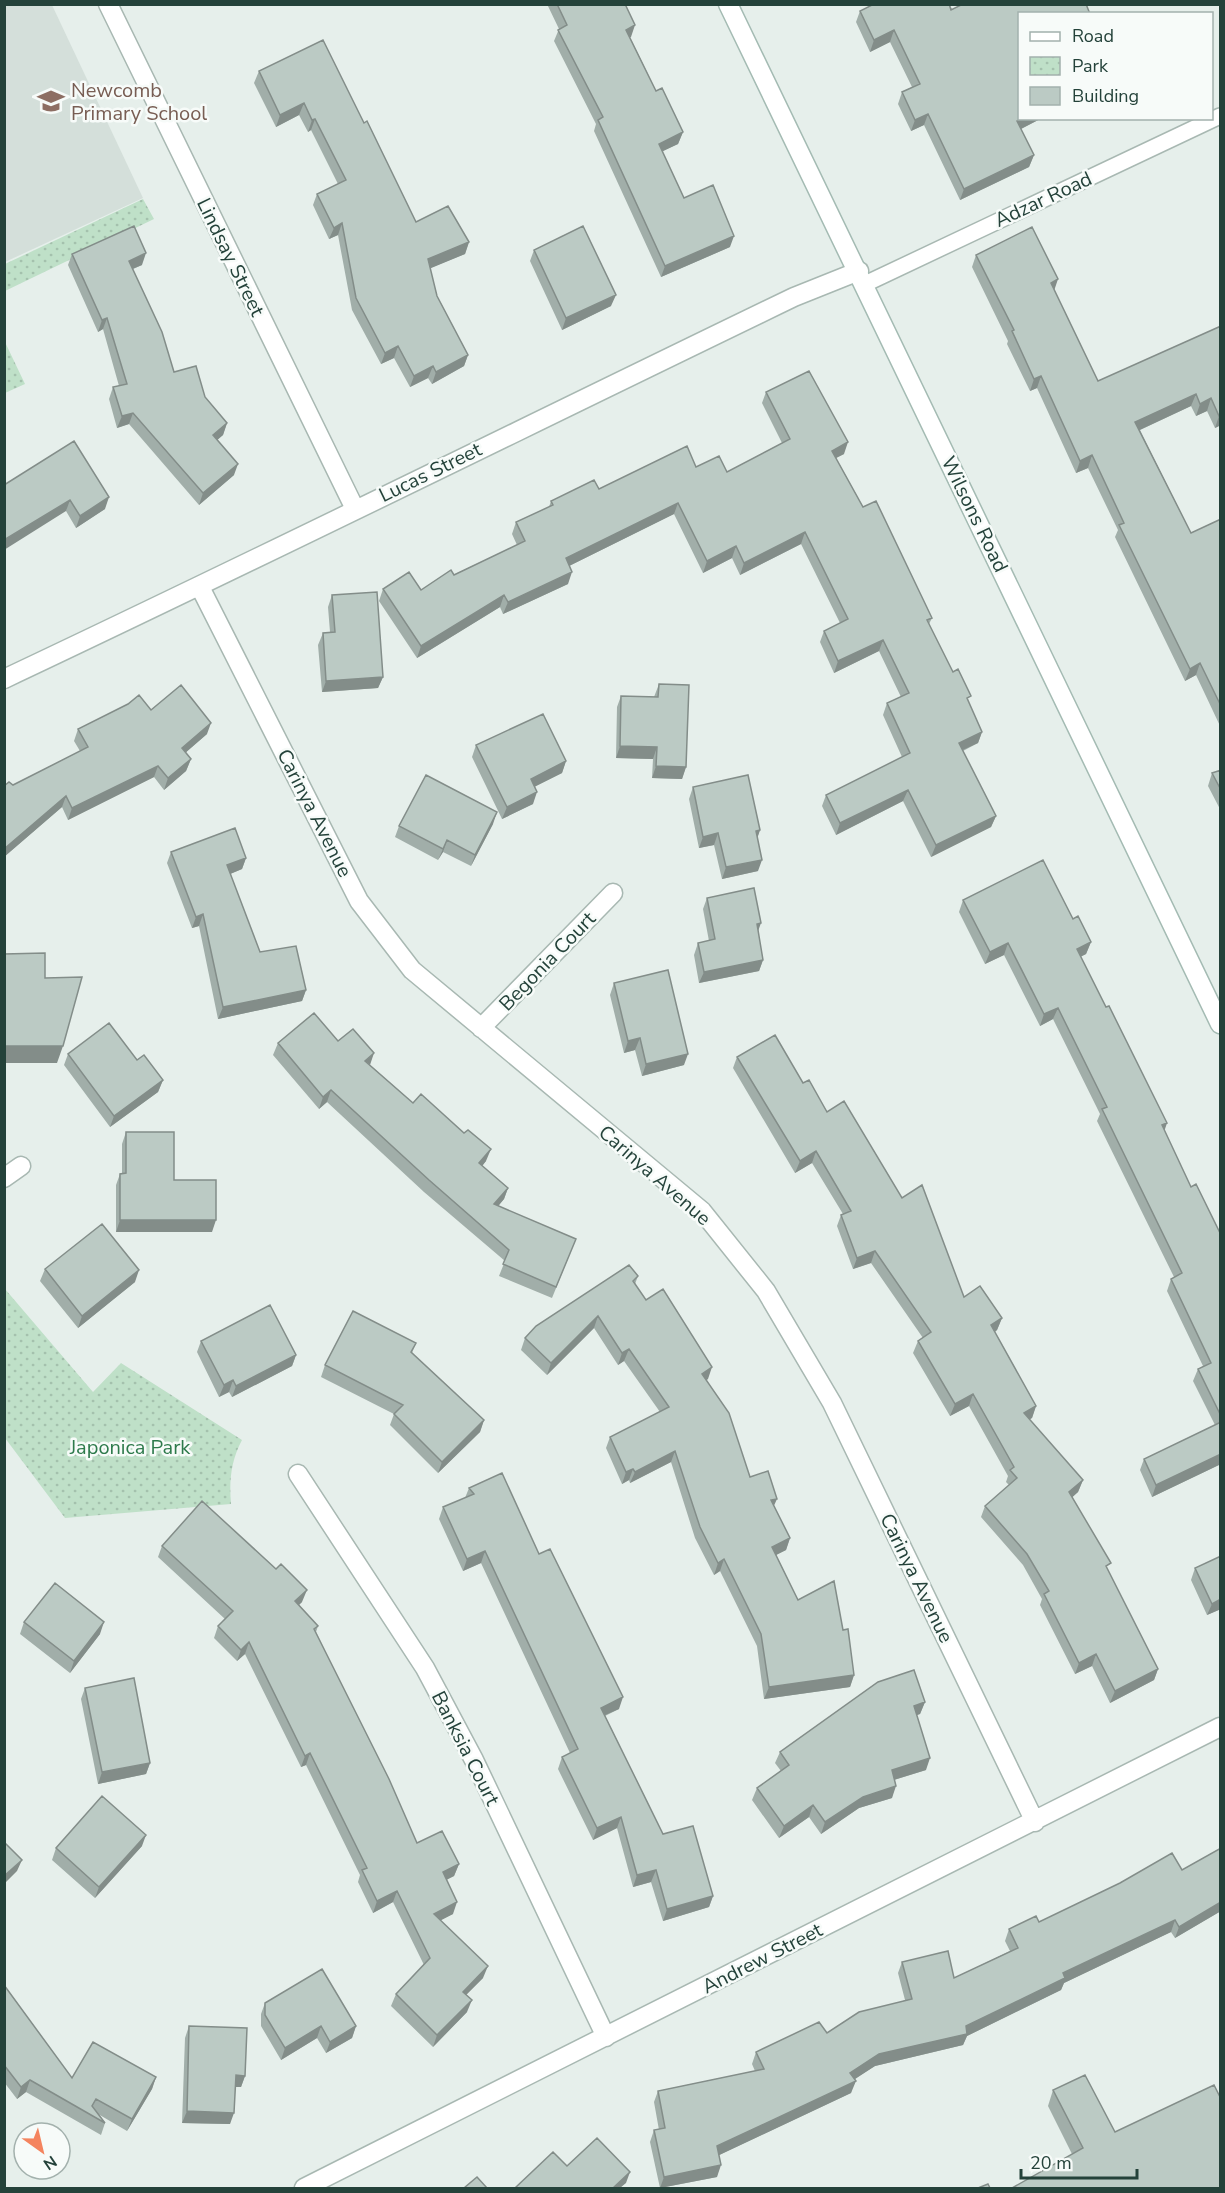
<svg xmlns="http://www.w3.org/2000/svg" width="1225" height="2193" font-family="'Nunito Sans',sans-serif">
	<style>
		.built { fill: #d4dfda }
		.park { fill: url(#park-dots) }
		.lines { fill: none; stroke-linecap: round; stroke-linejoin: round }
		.lane-casing { stroke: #a8b8b2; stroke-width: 18 }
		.street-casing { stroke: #a8b8b2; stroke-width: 21 }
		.secondary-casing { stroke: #a4bbb3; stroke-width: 21 }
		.lane { stroke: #fff; stroke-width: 15 }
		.street { stroke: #fff; stroke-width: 18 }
		.secondary { stroke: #fff; stroke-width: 18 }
		.wall { fill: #a1aea9 }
		.shaded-wall { fill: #838d89 }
		.building { fill: #bbcac4; stroke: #838d89; stroke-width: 1.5 }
		.labels { text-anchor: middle; stroke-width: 5; stroke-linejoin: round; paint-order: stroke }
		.education-label { font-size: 20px; fill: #785e54; stroke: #f7fbf9; text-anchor: start }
		.street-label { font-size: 20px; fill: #24423a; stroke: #f7fbf9 }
		.park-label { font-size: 20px; fill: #2d7a4b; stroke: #f7fbf9 }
	</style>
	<defs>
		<pattern id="park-dots" width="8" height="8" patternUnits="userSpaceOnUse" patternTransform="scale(1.5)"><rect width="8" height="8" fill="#bfe0c8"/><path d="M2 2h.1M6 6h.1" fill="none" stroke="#a4c1ad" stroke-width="1.8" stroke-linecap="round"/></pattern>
	</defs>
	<rect width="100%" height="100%" fill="#e6efeb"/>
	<!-- built -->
	<path class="built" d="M 4,5 L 52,5 L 143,198 L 5,262 Z"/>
	<!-- park -->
	<path class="park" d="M 143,199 L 154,219 L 5,291 L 5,264 Z
		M 4,340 L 25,384 L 5,393 L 4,393 Z
		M 5,1289 L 93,1392 L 121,1363 L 242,1440 C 231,1461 229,1480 231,1504 L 65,1518 L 5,1438 Z"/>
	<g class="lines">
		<defs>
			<path id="lane" d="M 865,284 L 1220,116"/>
			<path id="street" d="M 108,4 L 355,509
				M 200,587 L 359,901 L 412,970 L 702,1211 L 766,1291 L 832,1403 L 1035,1822
				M 4,679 C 269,554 531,424 794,297 L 859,271
				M 481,1028 L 613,893
				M 4,1178 L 21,1166
				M 298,1474 L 425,1668 L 474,1760 L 606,2037
				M 304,2188 L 1220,1727"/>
			<path id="secondary" d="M 728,4 L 1220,1024"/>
		</defs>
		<!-- lane casing -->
		<use href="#lane" class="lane-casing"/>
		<!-- street casing -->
		<use href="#street" class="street-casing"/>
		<!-- secondary casing -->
		<use href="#secondary" class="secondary-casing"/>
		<!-- lane -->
		<use href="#lane" class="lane"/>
		<!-- street -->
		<use href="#street" class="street"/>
		<!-- secondary -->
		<use href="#secondary" class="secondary"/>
	</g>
	<!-- wall -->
	<path class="wall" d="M 547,4 L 625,4 L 631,37 L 630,37 L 656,91 L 683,132 L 678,144 L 662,151 L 684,198 L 730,247 L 661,277 L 594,131 L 596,124 L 554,41 L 559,29 Z
		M 869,4 L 949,4 L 1020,118 L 1042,118 L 1021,129 L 1034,155 L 1029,167 L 960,200 L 924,125 L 911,131 L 898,104 L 902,92 L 912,87 L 890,42 L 870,52 L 856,22 L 860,11 L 870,6 Z
		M 259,71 L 364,123 L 416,222 L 469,242 L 465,254 L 430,268 L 437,296 L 468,355 L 464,366 L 432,384 L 428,378 L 410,387 L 394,358 L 381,364 L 352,310 L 338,235 L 329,239 L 313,205 L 317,194 L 338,184 L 311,130 L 308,132 L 299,115 L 276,127 L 254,83 Z
		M 534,250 L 611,306 L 562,330 L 530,261 Z
		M 72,254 L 142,265 L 133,269 L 174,372 L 205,397 L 227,423 L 223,435 L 217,440 L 234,475 L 199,505 L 129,424 L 117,428 L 109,399 L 113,387 L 119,386 L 103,329 L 98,332 L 68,265 Z
		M 976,255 L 1054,290 L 1098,381 L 1221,326 L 1221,425 L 1215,428 L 1207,411 L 1196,416 L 1191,406 L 1140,430 L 1191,533 L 1221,519 L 1221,728 L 1196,675 L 1185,681 L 1115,537 L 1118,530 L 1088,468 L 1076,473 L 1037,388 L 1030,391 L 1007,344 L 1008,341 L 972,267 Z
		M 766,392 L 844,454 L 836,458 L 863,507 L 932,618 L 929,624 L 982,732 L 978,743 L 963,751 L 996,816 L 991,827 L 931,857 L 903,801 L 836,835 L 822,806 L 826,795 L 902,757 L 883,715 L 887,703 L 901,697 L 879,651 L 834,673 L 820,642 L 824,631 L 840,623 L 801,544 L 740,575 L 732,558 L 703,573 L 674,514 L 569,566 L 568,584 L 503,614 L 500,607 L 417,658 L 379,601 L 383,589 L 421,590 L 517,545 L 512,534 L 516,522 L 549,507 L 551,501 L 696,467 L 727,472 L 782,443 L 762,403 Z
		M 74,441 L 105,509 L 76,528 L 66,511 Z
		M 332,595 L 383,677 L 378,688 L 322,692 L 318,645 L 323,633 L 330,632 L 328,607 Z
		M 659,684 L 686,767 L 682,779 L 652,778 L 653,759 L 616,758 L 617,707 L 621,696 L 654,697 Z
		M 151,710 L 207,734 L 185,753 L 191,759 L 186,771 L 164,790 L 154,777 L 68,820 L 62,807 L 4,857 L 4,786 L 13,785 L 80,751 L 74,741 L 78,729 Z
		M 476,745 L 566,761 L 562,773 L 534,787 L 533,804 L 502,819 L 472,757 Z
		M 1221,770 L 1221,811 L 1208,786 L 1212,773 Z
		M 693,787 L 760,830 L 757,838 L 758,871 L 722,879 L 714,845 L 699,848 L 689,799 Z
		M 493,824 L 471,866 L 443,852 L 438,860 L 395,837 L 399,826 Z
		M 171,852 L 246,858 L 242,869 L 230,874 L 260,952 L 306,990 L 302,1001 L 218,1019 L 199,926 L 192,928 L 167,863 Z
		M 707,898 L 758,931 L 763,960 L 759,971 L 699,983 L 694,955 L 698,943 L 709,941 L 703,909 Z
		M 963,900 L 1073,919 L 1091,942 L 1086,954 L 1080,957 L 1191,1187 L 1221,1235 L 1221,1464 L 1152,1497 L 1140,1470 L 1144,1459 L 1215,1425 L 1193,1381 L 1198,1369 L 1203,1366 L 1167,1291 L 1171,1279 L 1174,1277 L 1097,1121 L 1100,1114 L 1053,1019 L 1040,1026 L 1004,955 L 985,964 L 959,912 Z
		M 614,983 L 684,1065 L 642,1076 L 635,1050 L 624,1053 L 610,995 Z
		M 278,1043 L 370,1065 L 413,1103 L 486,1161 L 482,1166 L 508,1188 L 504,1199 L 498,1206 L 576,1239 L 552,1298 L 499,1276 L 505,1261 L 424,1192 L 327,1102 L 319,1109 L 273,1055 Z
		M 68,1054 L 137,1060 L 163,1080 L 158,1092 L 110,1127 L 64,1065 Z
		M 737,1057 L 803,1083 L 902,1198 L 964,1297 L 1002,1318 L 997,1330 L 995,1332 L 1036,1406 L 1032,1418 L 1029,1419 L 1083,1480 L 1078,1492 L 1072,1497 L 1108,1571 L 1158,1669 L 1154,1680 L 1110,1703 L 1092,1666 L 1075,1674 L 1040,1605 L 1042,1599 L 1023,1565 L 981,1517 L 985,1506 L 1009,1485 L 1006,1482 L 1008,1476 L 969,1406 L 950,1416 L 913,1353 L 918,1341 L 923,1338 L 871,1263 L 853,1269 L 837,1226 L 841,1215 L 843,1214 L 812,1163 L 795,1173 L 733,1068 Z
		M 126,1132 L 174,1180 L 212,1232 L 116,1232 L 116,1185 L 120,1174 L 122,1173 L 122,1144 Z
		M 45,1269 L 135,1282 L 78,1328 L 40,1281 Z
		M 638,1276 L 635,1284 L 646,1300 L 708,1379 L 706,1380 L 750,1477 L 774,1506 L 790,1538 L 786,1550 L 776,1555 L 798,1600 L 843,1630 L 854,1675 L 850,1687 L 764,1699 L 757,1646 L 720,1571 L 714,1575 L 695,1538 L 671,1462 L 630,1483 L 629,1480 L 622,1484 L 606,1448 L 610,1437 L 660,1412 L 624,1361 L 618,1365 L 594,1328 L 547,1375 L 521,1350 L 525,1338 Z
		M 201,1341 L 296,1355 L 292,1366 L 232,1397 L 229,1392 L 219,1397 L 197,1352 Z
		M 416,1343 L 412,1353 L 484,1420 L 480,1432 L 438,1473 L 390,1425 L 394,1414 L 321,1377 L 325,1365 Z
		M 469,1488 L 539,1554 L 619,1709 L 605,1716 L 663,1834 L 713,1896 L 709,1907 L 663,1921 L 651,1882 L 633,1887 L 617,1828 L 593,1840 L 558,1769 L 562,1757 L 570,1753 L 481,1563 L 463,1571 L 439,1519 L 443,1507 L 465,1498 Z
		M 162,1546 L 302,1602 L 299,1605 L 318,1626 L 316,1632 L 417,1843 L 459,1864 L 454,1876 L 446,1880 L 453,1914 L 440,1920 L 483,1978 L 466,1995 L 467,2012 L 433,2047 L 391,2006 L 396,1994 L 424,1965 L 393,1902 L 373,1913 L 358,1882 L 360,1875 L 306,1765 L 301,1767 L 245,1654 L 237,1661 L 214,1638 L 218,1626 L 225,1619 L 158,1557 Z
		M 1195,1568 L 1221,1609 L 1207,1615 L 1191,1580 Z
		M 24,1622 L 100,1634 L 70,1673 L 20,1634 Z
		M 85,1688 L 150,1763 L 146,1774 L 98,1784 L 81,1699 Z
		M 925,1702 L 920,1714 L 916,1715 L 926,1770 L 894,1780 L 892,1798 L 859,1808 L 821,1834 L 809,1817 L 779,1838 L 752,1800 L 757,1788 L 781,1771 L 775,1763 L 780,1752 Z
		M 142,1846 L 95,1898 L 52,1860 L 56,1848 Z
		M 1221,1848 L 1221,1911 L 1175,1938 L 1171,1932 L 1064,1983 L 1061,1990 L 967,2036 L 963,2045 L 875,2066 L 854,2079 L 851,2093 L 719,2155 L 717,2177 L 660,2188 L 650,2142 L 654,2130 L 659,2130 L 654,2102 L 658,2091 L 755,2071 L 752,2064 L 756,2052 L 827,2033 L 905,2000 L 898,1973 L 902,1962 L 954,1978 L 1010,1951 L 1005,1941 L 1009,1929 L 1039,1922 L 1182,1870 Z
		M 4,1985 L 72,2078 L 156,2077 L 152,2089 L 127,2131 L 98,2114 L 105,2123 L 101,2135 L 26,2092 L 17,2099 L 4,2082 Z
		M 265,2003 L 356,2026 L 352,2038 L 326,2053 L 317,2038 L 281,2060 L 261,2026 L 261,2014 Z
		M 189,2026 L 245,2076 L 241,2087 L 235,2087 L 230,2124 L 182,2123 L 185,2038 Z
		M 1053,2090 L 1115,2132 L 1072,2154 L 1048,2106 Z"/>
	<!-- shaded-wall -->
	<path class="shaded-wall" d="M 635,25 L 631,37 L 622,41 L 626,30 Z
		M 894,30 L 890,42 L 870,52 L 874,40 Z
		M 304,103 L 299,115 L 276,127 L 280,115 Z
		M 928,114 L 924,125 L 911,131 L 915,120 Z
		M 1022,118 L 1042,118 L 1013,133 L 1017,121 Z
		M 315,119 L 311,130 L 308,132 L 312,120 Z
		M 683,132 L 678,144 L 655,155 L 659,144 Z
		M 1034,155 L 1029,167 L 960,200 L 964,189 Z
		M 342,223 L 338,235 L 329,239 L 334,228 Z
		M 734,236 L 730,247 L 661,277 L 665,266 Z
		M 469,242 L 465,254 L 424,271 L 428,259 Z
		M 146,253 L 142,265 L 125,272 L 129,261 Z
		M 1058,279 L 1054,291 L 1051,283 Z
		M 616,295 L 611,306 L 562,330 L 566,318 Z
		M 107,318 L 103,329 L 98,332 L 102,320 Z
		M 398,346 L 394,358 L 381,364 L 385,353 Z
		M 468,355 L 464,366 L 432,384 L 436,372 Z
		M 433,366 L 428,378 L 410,387 L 414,376 Z
		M 1041,376 L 1037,388 L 1030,391 L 1034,379 Z
		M 1196,394 L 1191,406 L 1131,434 L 1135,422 Z
		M 1211,398 L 1207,411 L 1196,416 L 1200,404 Z
		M 133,413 L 129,424 L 117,428 L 122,416 Z
		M 1221,415 L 1221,425 L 1215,428 L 1219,416 Z
		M 227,423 L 223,435 L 209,447 L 213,435 Z
		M 848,442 L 844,454 L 828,462 L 832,451 Z
		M 1092,455 L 1088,468 L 1076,473 L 1080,461 Z
		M 238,464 L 234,475 L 199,505 L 203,493 Z
		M 109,497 L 105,509 L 76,528 L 80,516 Z
		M 70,500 L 66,511 L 4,550 L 4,540 Z
		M 678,503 L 674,514 L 561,570 L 566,558 Z
		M 805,532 L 801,544 L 740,575 L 744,563 Z
		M 736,546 L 732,558 L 703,573 L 707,561 Z
		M 572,572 L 568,584 L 503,614 L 508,602 Z
		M 504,595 L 500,607 L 417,658 L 421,646 Z
		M 883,640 L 879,651 L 834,673 L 838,661 Z
		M 1200,663 L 1196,675 L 1185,681 L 1190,669 Z
		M 383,677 L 378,688 L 322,692 L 326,681 Z
		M 211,723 L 207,734 L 177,760 L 182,748 Z
		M 982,732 L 978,743 L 954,754 L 959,743 Z
		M 620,746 L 657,747 L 653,759 L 616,758 Z
		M 191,759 L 186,771 L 164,790 L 168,778 Z
		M 566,761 L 562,773 L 526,791 L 531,779 Z
		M 158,766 L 154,777 L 68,820 L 72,808 Z
		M 656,766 L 686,767 L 682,779 L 652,778 Z
		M 908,790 L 903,801 L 836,835 L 840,823 Z
		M 537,792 L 533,804 L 502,819 L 507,807 Z
		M 66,796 L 62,807 L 4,857 L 4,849 Z
		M 497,812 L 493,824 L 471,866 L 475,855 Z
		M 996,816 L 991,827 L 931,857 L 936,845 Z
		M 760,830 L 756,842 L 756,831 Z
		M 718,833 L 714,845 L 699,848 L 703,837 Z
		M 447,840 L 443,852 L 438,860 L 443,849 Z
		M 246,858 L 242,869 L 223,877 L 227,865 Z
		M 762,860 L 758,871 L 722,879 L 726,867 Z
		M 203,914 L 199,926 L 192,928 L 196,917 Z
		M 761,923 L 757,934 L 757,924 Z
		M 1091,942 L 1086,954 L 1072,961 L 1077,949 Z
		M 1008,943 L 1004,955 L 985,964 L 990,952 Z
		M 763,960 L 759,971 L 699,983 L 704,972 Z
		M 306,990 L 302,1001 L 218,1019 L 223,1007 Z
		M 1058,1008 L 1053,1019 L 1040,1026 L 1044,1014 Z
		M 640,1038 L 635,1050 L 624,1053 L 628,1041 Z
		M 4,1046 L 63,1046 L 57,1063 L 4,1063 Z
		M 374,1053 L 370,1065 L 365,1061 Z
		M 688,1054 L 684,1065 L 642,1076 L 646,1064 Z
		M 163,1080 L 158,1092 L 110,1127 L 114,1116 Z
		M 331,1090 L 327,1102 L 319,1109 L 323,1097 Z
		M 1167,1123 L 1163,1135 L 1162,1125 Z
		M 491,1149 L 486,1161 L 475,1175 L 479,1163 Z
		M 816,1151 L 812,1163 L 795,1173 L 800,1161 Z
		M 508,1188 L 504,1199 L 490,1216 L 494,1204 Z
		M 120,1220 L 216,1220 L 212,1232 L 116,1232 Z
		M 875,1251 L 871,1263 L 853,1269 L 857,1258 Z
		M 139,1270 L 135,1282 L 78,1328 L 82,1316 Z
		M 598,1316 L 594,1328 L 547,1375 L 551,1363 Z
		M 1002,1318 L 997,1330 L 987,1337 L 991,1325 Z
		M 629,1349 L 624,1361 L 618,1365 L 622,1353 Z
		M 296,1355 L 292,1366 L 232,1397 L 236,1386 Z
		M 712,1367 L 708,1379 L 698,1385 L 702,1374 Z
		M 233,1380 L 229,1392 L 219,1397 L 224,1385 Z
		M 973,1394 L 969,1406 L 950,1416 L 955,1404 Z
		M 1036,1406 L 1032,1418 L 1020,1425 L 1024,1413 Z
		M 484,1420 L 480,1432 L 438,1473 L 442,1462 Z
		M 675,1451 L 671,1462 L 630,1483 L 635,1472 Z
		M 1221,1454 L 1221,1464 L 1152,1497 L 1156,1485 Z
		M 633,1469 L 629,1480 L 622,1484 L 626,1472 Z
		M 1083,1480 L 1078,1492 L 1065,1504 L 1069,1492 Z
		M 777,1499 L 772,1510 L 771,1500 Z
		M 790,1538 L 786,1550 L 768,1559 L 772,1547 Z
		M 485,1551 L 481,1563 L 463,1571 L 467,1559 Z
		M 724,1559 L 720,1571 L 714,1575 L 718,1563 Z
		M 307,1590 L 302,1602 L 290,1613 L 295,1601 Z
		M 1221,1599 L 1221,1609 L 1207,1615 L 1212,1604 Z
		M 104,1622 L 100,1634 L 70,1673 L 74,1661 Z
		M 249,1642 L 245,1654 L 237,1661 L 241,1650 Z
		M 1096,1654 L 1092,1666 L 1075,1674 L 1079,1663 Z
		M 1158,1669 L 1154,1680 L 1110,1703 L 1115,1691 Z
		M 854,1675 L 850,1687 L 764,1699 L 769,1687 Z
		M 623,1697 L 619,1709 L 596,1719 L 601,1708 Z
		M 925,1702 L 920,1714 L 909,1718 L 914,1706 Z
		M 310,1753 L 306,1765 L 301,1767 L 305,1756 Z
		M 930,1758 L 926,1770 L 887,1782 L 892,1770 Z
		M 150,1763 L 146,1774 L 98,1784 L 102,1772 Z
		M 896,1786 L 892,1798 L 859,1808 L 821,1834 L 825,1822 L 863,1797 Z
		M 813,1805 L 809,1817 L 779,1838 L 784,1826 Z
		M 621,1817 L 617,1828 L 593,1840 L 597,1828 Z
		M 146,1835 L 142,1846 L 95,1898 L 99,1887 Z
		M 22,1860 L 17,1871 L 4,1884 L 4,1876 Z
		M 459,1864 L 454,1876 L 438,1884 L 443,1872 Z
		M 656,1870 L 651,1882 L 633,1887 L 637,1875 Z
		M 397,1891 L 393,1902 L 373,1913 L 377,1901 Z
		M 713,1896 L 709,1907 L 663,1921 L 667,1909 Z
		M 457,1902 L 453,1914 L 430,1926 L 434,1914 Z
		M 1221,1902 L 1221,1911 L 1175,1938 L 1179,1927 Z
		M 1175,1920 L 1171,1932 L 1064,1983 L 1061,1990 L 967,2036 L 963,2045 L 875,2066 L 846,2085 L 850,2073 L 879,2054 L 966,2026 L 1063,1973 Z
		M 488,1966 L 483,1978 L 458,2003 L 463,1992 Z
		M 472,2000 L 467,2012 L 433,2047 L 437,2035 Z
		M 321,2026 L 317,2038 L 281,2060 L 285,2048 Z
		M 356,2026 L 352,2038 L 326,2053 L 330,2042 Z
		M 236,2075 L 245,2076 L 241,2087 L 231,2087 Z
		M 156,2077 L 152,2089 L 127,2131 L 132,2119 Z
		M 30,2080 L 26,2092 L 17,2099 L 21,2087 Z
		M 856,2081 L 851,2093 L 713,2158 L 717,2146 Z
		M 187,2111 L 234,2113 L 230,2124 L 182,2123 Z
		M 721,2165 L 717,2177 L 660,2188 L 664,2177 Z
		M 630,2172 L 626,2183 L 620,2188 L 613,2188 Z"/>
	<!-- building -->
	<path class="building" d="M 557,4 L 625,4 L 635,25 L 626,30 L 656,91 L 662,88 L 683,132 L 659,144 L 684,198 L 713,185 L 734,236 L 665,266 L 598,120 L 603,117 L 558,30 L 567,25 Z
		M 874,4 L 949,4 L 951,10 L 963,4 L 1086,4 L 1090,14 L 1020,14 L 1020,118 L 1022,118 L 1017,121 L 1034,155 L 964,189 L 928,114 L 915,120 L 902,92 L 920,84 L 894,30 L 874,40 L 860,11 Z
		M 323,40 L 364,123 L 367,121 L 416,222 L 448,206 L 469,242 L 428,259 L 437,296 L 468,355 L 436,372 L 433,366 L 414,376 L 398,346 L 385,353 L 356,298 L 342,223 L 334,228 L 317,194 L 346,180 L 315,119 L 312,120 L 304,103 L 280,115 L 259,71 Z
		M 134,226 L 146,253 L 129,261 L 162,332 L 174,372 L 196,366 L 205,397 L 227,423 L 213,435 L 238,464 L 203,493 L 133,413 L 122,416 L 113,387 L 127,384 L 107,318 L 102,320 L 72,254 Z
		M 583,226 L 616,295 L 566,318 L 534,250 Z
		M 1032,227 L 1058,279 L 1051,283 L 1098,381 L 1221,326 L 1221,415 L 1219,416 L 1211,398 L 1200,404 L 1196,394 L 1135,422 L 1191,533 L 1221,519 L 1221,706 L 1200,663 L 1190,669 L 1119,525 L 1124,523 L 1092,455 L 1080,461 L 1041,376 L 1034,379 L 1012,331 L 1014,330 L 976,255 Z
		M 809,371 L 848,442 L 832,451 L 863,507 L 876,501 L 932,618 L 927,620 L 953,672 L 958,669 L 971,696 L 967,698 L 982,732 L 959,743 L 996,816 L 936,845 L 908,790 L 840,823 L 826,795 L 910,753 L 887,703 L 909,693 L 883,640 L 838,661 L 824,631 L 848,619 L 805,532 L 744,563 L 736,546 L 707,561 L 678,503 L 566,558 L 572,572 L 508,602 L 504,595 L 421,646 L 383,589 L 409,572 L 421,590 L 451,570 L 454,575 L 525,541 L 516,522 L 553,505 L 551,501 L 594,480 L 599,489 L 687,446 L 696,467 L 719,456 L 727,472 L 790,439 L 766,392 Z
		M 74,441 L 109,497 L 80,516 L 70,500 L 4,540 L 4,485 Z
		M 377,592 L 383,677 L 326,681 L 323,633 L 335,632 L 332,595 Z
		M 659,684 L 689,685 L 686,767 L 656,766 L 657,747 L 620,746 L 621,696 L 658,697 Z
		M 181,685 L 211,723 L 182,748 L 191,759 L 168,778 L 158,766 L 72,808 L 66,796 L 4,849 L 4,786 L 9,782 L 13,785 L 88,747 L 78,729 L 128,704 L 139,695 L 151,710 Z
		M 543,714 L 566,761 L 531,779 L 537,792 L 507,807 L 476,745 Z
		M 1221,770 L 1221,790 L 1212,773 Z
		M 426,775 L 497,812 L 475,855 L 447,840 L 443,849 L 399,826 Z
		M 748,775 L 760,830 L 756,831 L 762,860 L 726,867 L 718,833 L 703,837 L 693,787 Z
		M 235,828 L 246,858 L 227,865 L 260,952 L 296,946 L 306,990 L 223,1007 L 203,914 L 196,917 L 171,852 Z
		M 1043,860 L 1073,919 L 1078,916 L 1091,942 L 1077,949 L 1106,1007 L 1109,1006 L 1167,1123 L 1162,1125 L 1191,1187 L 1196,1184 L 1221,1235 L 1221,1416 L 1198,1369 L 1211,1363 L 1171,1279 L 1182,1273 L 1102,1109 L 1107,1107 L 1058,1008 L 1044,1014 L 1008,943 L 990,952 L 963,900 Z
		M 754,888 L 761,923 L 757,924 L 763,960 L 704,972 L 698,943 L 715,939 L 707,898 Z
		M 45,953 L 45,978 L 82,977 L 63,1046 L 4,1046 L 4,954 Z
		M 668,970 L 688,1054 L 646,1064 L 640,1038 L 628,1041 L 614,983 Z
		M 314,1013 L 338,1041 L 353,1029 L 374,1053 L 365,1061 L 413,1103 L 421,1094 L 464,1133 L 468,1130 L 491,1149 L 479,1163 L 508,1188 L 494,1204 L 576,1239 L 556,1287 L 503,1264 L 509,1250 L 429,1180 L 331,1090 L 323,1097 L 278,1043 Z
		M 109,1023 L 137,1060 L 144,1055 L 163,1080 L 114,1116 L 68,1054 Z
		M 775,1035 L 803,1083 L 809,1080 L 827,1112 L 844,1101 L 902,1198 L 922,1185 L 964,1297 L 980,1286 L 1002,1318 L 991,1325 L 1036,1406 L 1024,1413 L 1083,1480 L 1069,1492 L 1111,1563 L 1106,1566 L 1158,1669 L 1115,1691 L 1096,1654 L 1079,1663 L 1044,1594 L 1049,1591 L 1027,1554 L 985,1506 L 1017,1478 L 1010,1470 L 1014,1467 L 973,1394 L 955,1404 L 918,1341 L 931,1332 L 875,1251 L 857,1258 L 841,1215 L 851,1211 L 816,1151 L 800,1161 L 737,1057 Z
		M 126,1132 L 174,1132 L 174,1180 L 216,1180 L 216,1220 L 120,1220 L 120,1174 L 126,1173 Z
		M 102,1224 L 139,1270 L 82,1316 L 45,1269 Z
		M 629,1265 L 638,1276 L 633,1281 L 646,1300 L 663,1289 L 712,1367 L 702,1374 L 729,1413 L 750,1477 L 768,1471 L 777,1499 L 771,1500 L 790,1538 L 772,1547 L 798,1600 L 834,1581 L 843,1630 L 848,1629 L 854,1675 L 769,1687 L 761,1634 L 724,1559 L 718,1563 L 700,1527 L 675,1451 L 635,1472 L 633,1469 L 626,1472 L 610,1437 L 669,1407 L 629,1349 L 622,1353 L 598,1316 L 551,1363 L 525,1338 L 536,1326 Z
		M 270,1305 L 296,1355 L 236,1386 L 233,1380 L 224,1385 L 201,1341 Z
		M 353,1311 L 416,1343 L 411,1352 L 484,1420 L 442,1462 L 394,1414 L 403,1405 L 325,1365 Z
		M 1221,1422 L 1221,1454 L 1156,1485 L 1144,1459 Z
		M 502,1473 L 539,1554 L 550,1549 L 623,1697 L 601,1708 L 663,1834 L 693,1826 L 713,1896 L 667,1909 L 656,1870 L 637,1875 L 621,1817 L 597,1828 L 562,1757 L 578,1749 L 485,1551 L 467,1559 L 443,1507 L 474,1494 L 469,1488 Z
		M 202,1501 L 276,1569 L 281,1564 L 307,1590 L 295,1601 L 318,1626 L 314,1629 L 389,1779 L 417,1843 L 442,1831 L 459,1864 L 443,1872 L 457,1902 L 434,1914 L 488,1966 L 463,1992 L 472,2000 L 437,2035 L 396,1994 L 430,1958 L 397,1891 L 377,1901 L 362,1870 L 367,1868 L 310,1753 L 305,1756 L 249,1642 L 241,1650 L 218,1626 L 233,1611 L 162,1546 Z
		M 1221,1556 L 1221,1599 L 1212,1604 L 1195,1568 Z
		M 55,1583 L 104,1622 L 74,1661 L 24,1622 Z
		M 914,1670 L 925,1702 L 914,1706 L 930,1758 L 892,1770 L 896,1786 L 863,1797 L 825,1822 L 813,1805 L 784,1826 L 757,1788 L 789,1765 L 780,1752 L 878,1682 Z
		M 134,1678 L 150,1763 L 102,1772 L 85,1688 Z
		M 102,1796 L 146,1835 L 99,1887 L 56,1848 Z
		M 4,1842 L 22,1860 L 4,1876 Z
		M 1221,1848 L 1221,1902 L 1179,1927 L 1175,1920 L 1063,1973 L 1065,1978 L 966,2026 L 967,2034 L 879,2054 L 850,2073 L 856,2081 L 717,2146 L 721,2165 L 664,2177 L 654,2130 L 665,2128 L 658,2091 L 764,2069 L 756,2052 L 819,2022 L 827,2033 L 859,2012 L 912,1999 L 902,1962 L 948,1951 L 954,1978 L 1018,1948 L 1009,1929 L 1036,1916 L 1039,1922 L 1120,1883 L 1172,1853 L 1182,1870 Z
		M 322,1969 L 356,2026 L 330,2042 L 321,2026 L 285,2048 L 265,2015 L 265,2003 Z
		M 4,1985 L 72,2078 L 93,2042 L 156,2077 L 132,2119 L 96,2099 L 92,2106 L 105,2123 L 30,2080 L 21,2087 L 4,2065 Z
		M 189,2026 L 247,2028 L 245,2076 L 236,2075 L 234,2113 L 187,2111 Z
		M 1085,2075 L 1115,2132 L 1214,2085 L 1221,2099 L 1221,2188 L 1012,2188 L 1083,2148 L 1053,2090 Z
		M 597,2138 L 630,2172 L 613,2188 L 515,2188 L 553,2152 L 567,2166 Z
		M 477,2177 L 487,2188 L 464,2188 Z
		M 988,2184 L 990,2188 L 978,2188 Z"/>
	<!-- icons -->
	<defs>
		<symbol id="school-bare" viewBox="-9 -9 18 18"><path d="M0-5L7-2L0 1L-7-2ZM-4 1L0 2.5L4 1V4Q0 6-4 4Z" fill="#8d6e63" stroke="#f7fbf9" stroke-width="2.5" paint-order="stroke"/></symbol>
	</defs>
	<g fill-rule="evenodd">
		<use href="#school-bare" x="32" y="82" width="38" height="38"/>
	</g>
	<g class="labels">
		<!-- education labels -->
		<g class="education-label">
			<text x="71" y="97">Newcomb<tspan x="71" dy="23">Primary School</tspan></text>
		</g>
		<!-- street labels -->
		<g class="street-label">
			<text transform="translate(1043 199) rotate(-25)" y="7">Adzar Road</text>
			<text transform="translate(231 257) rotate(64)" y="7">Lindsay Street</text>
			<text transform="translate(430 472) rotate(-26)" y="7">Lucas Street</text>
			<text transform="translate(975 514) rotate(64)" y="7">Wilsons Road</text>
			<text transform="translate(315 813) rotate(63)" y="7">Carinya Avenue</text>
			<text transform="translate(547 961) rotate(-46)" y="7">Begonia Court</text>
			<text transform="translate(655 1175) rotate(41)" y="7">Carinya Avenue</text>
			<text transform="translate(917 1578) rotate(64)" y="7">Carinya Avenue</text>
			<text transform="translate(466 1748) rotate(63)" y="7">Banksia Court</text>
			<text transform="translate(762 1958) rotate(-27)" y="7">Andrew Street</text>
		</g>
		<!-- park labels -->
		<g class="park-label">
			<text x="130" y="1454">Japonica Park</text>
		</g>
	</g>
	<!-- border -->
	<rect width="1225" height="2193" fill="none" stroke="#24423a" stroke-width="12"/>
	<!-- legend -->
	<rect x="1018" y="12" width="195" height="108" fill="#f7fbf9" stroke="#a3b1ad" stroke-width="1.5"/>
	<rect x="1030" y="32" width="30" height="9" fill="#ffffff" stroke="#a3b1ad" stroke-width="1.5"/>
	<text x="1072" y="42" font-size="18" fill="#24423a">Road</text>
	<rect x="1030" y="57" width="30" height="18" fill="url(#park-dots)" stroke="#a3b1ad" stroke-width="1.5"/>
	<text x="1072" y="72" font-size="18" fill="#24423a">Park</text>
	<rect x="1030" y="87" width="30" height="18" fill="#bbcac4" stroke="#a3b1ad" stroke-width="1.5"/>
	<text x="1072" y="102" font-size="18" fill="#24423a">Building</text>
	<!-- north arrow -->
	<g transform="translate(42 2151) rotate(146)"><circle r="28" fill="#f7fbf9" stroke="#a3b1ad" stroke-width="1.5"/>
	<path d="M0-4.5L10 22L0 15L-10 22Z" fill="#f4845f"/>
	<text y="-9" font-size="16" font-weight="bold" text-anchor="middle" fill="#24423a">N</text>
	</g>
	<!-- scale -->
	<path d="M1021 2169v9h116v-9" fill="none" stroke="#24423a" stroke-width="3"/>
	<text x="1030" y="2169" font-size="18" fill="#24423a" stroke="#f7fbf9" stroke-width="4.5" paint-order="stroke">20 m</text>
</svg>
